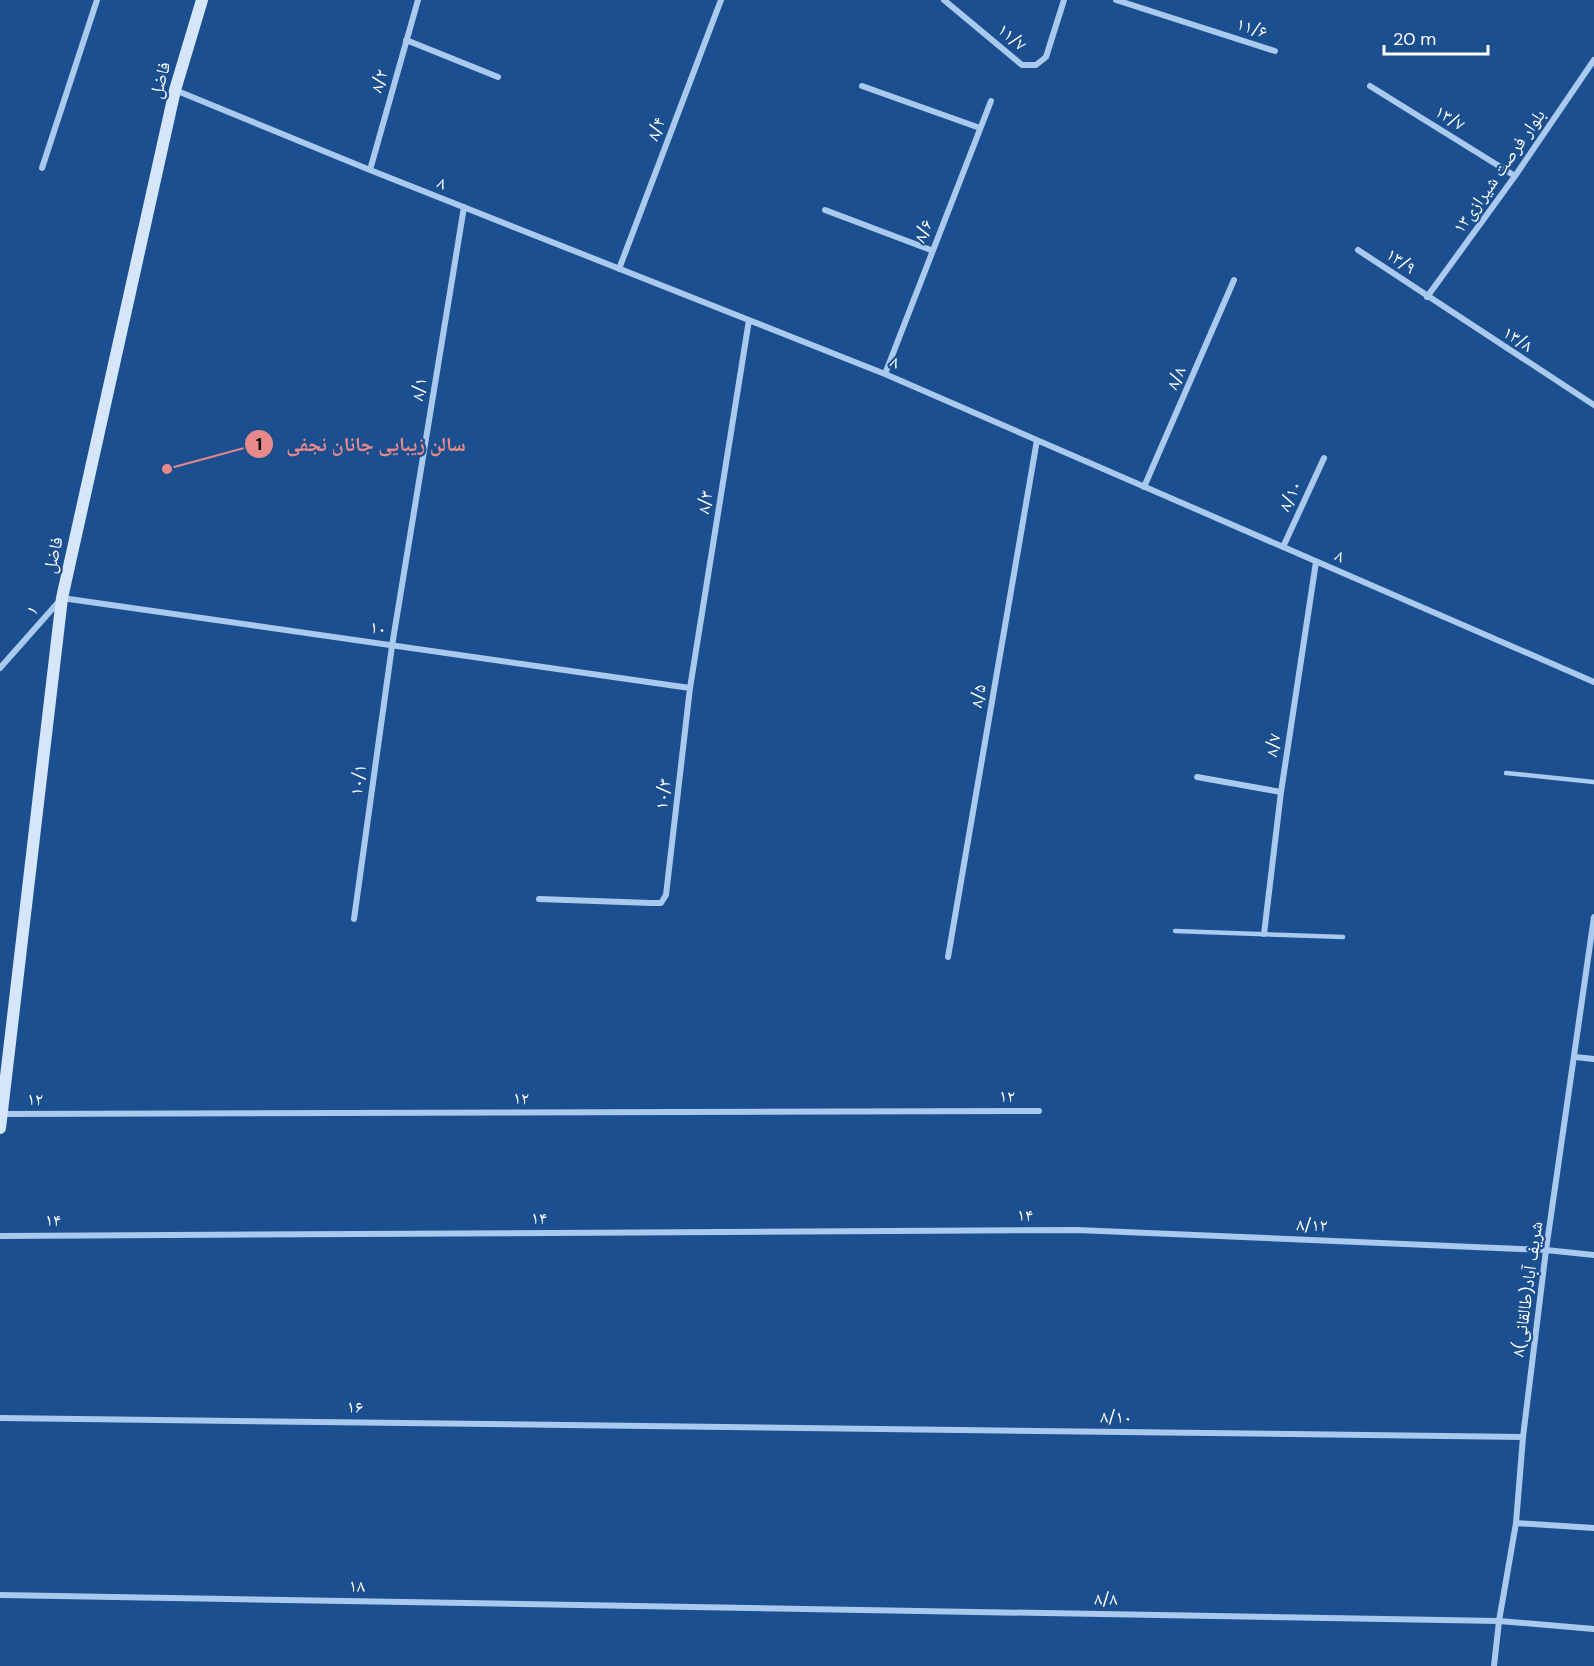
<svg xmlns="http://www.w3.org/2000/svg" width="1594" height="1666" font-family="'DM Sans','Noto Naskh Arabic',sans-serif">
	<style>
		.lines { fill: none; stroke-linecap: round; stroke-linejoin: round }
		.lane { stroke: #a9c9ee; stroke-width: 4.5 }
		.street { stroke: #a9c9ee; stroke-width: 6 }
		.secondary { stroke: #d6e6fa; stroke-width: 12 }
		.labels { text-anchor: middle; stroke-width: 4.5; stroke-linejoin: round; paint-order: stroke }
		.street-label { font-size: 18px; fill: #fff; stroke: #1b4f8f }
		.leader { fill: none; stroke: #e88989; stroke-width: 2 }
		.callout-dot { fill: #e88989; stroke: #1b4f8f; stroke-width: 2 }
		.mark-label { font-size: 18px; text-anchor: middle; font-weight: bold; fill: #111 }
		.callout-label { font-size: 20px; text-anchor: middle; font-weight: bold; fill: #e88989; stroke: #1b4f8f; stroke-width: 4.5; stroke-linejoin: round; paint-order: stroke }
	</style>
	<rect width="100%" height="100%" fill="#1b4f8f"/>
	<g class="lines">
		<!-- lane -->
		<path class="lane" d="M 1506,773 L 1594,782
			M 1175,931 L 1343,937"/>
		<!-- street -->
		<path class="street" d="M 944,0 L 1022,65 L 1036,65 L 1046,57 L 1064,0
			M 1116,0 L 1275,51
			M 406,40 L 498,77
			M 862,86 L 980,128
			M 1370,86 L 1515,176
			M 175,90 L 370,170 L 885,374 L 1594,682
			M 42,168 L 97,0
			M 370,170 L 418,0
			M 825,210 L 931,250
			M 1358,250 L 1594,405
			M 619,269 L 721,0
			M 1427,297 L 1515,176 L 1594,60
			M 885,374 L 991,101
			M 1144,487 L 1234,280
			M 1283,547 L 1324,458
			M 0,668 L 62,598 L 690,688
			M 1197,777 L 1281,792
			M 539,899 L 651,903 L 661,903 L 666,895 L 690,688 L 749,320
			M 354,919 L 392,646 L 464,207
			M 1264,934 L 1281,792 L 1316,562
			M 948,957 L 1037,440
			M 1575,1057 L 1594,1059
			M 2,1114 L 1039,1111
			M 0,1236 L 1077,1230 L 1546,1250 L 1594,1255
			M 0,1418 L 1523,1437
			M 1516,1523 L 1594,1528
			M 0,1595 L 1499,1621 L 1594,1629
			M 1494,1666 L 1499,1621 L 1516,1523 L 1523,1437 L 1546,1250 L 1594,917"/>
		<!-- secondary -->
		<path class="secondary" d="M 0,1128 L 62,598 L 175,90 L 202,0"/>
	</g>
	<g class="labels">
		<!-- street labels -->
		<g class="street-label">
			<text transform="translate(1252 28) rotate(18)" y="6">۱۱/۶</text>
			<text transform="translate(1012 37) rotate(40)" y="6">۱۱/۷</text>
			<text transform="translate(160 80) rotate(-75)" y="6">فاضل</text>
			<text transform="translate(379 81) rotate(-74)" y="6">۸/۲</text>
			<text transform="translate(1450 118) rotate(32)" y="6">۱۳/۷</text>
			<text transform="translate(656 129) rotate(-69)" y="6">۸/۴</text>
			<text transform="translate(1499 171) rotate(-55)" y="6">بلوار فرصت شیرازی۱۳</text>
			<text transform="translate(442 183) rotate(22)" y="6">۸</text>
			<text transform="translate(923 231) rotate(-68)" y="6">۸/۶</text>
			<text transform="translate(1401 261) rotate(35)" y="6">۱۳/۹</text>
			<text transform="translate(1518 339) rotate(33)" y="6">۱۳/۸</text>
			<text transform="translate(895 362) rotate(23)" y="6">۸</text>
			<text transform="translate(1176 378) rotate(-66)" y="6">۸/۸</text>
			<text transform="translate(419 389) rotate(-81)" y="6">۸/۱</text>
			<text transform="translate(1290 496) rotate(-65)" y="6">۸/۱۰</text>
			<text transform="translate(705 502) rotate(-81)" y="6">۸/۳</text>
			<text transform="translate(53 555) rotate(-77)" y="6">فاضل</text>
			<text transform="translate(1340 556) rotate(24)" y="6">۸</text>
			<text transform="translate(32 610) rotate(-48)" y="6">۱</text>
			<text transform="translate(378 628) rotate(8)" y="6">۱۰</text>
			<text transform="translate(978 696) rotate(-80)" y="6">۸/۵</text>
			<text transform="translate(1273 745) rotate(-81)" y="6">۸/۷</text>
			<text transform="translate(358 780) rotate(-82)" y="6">۱۰/۱</text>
			<text transform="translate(663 794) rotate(-83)" y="6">۱۰/۳</text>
			<text x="1007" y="1102">۱۲</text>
			<text x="521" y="1104">۱۲</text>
			<text x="35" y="1105">۱۲</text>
			<text x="1025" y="1221">۱۴</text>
			<text x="539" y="1224">۱۴</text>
			<text x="53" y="1226">۱۴</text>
			<text transform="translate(1312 1225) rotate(2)" y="6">۸/۱۲</text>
			<text transform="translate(1527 1289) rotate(-82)" y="6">۸شریف آباد(طالقانی)</text>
			<text transform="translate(355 1407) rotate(1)" y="6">۱۶</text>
			<text transform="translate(1116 1417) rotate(1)" y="6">۸/۱۰</text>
			<text transform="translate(357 1586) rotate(1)" y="6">۱۸</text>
			<text transform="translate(1106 1599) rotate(1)" y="6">۸/۸</text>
		</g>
	</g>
	<!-- callouts -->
	<path class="leader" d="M167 469L259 444"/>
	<g class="callout-dot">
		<circle cx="167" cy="469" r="6"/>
		<circle cx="259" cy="444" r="15"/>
	</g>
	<g class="mark-label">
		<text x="259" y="450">1</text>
	</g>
	<g class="callout-label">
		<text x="376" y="451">سالن زیبایی جانان نجفی</text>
	</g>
	<!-- scale -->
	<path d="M1384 45v9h104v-9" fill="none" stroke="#ffffff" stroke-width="3"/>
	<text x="1393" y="45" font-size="18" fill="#ffffff" stroke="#1b4f8f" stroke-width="4.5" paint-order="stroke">20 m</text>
</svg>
